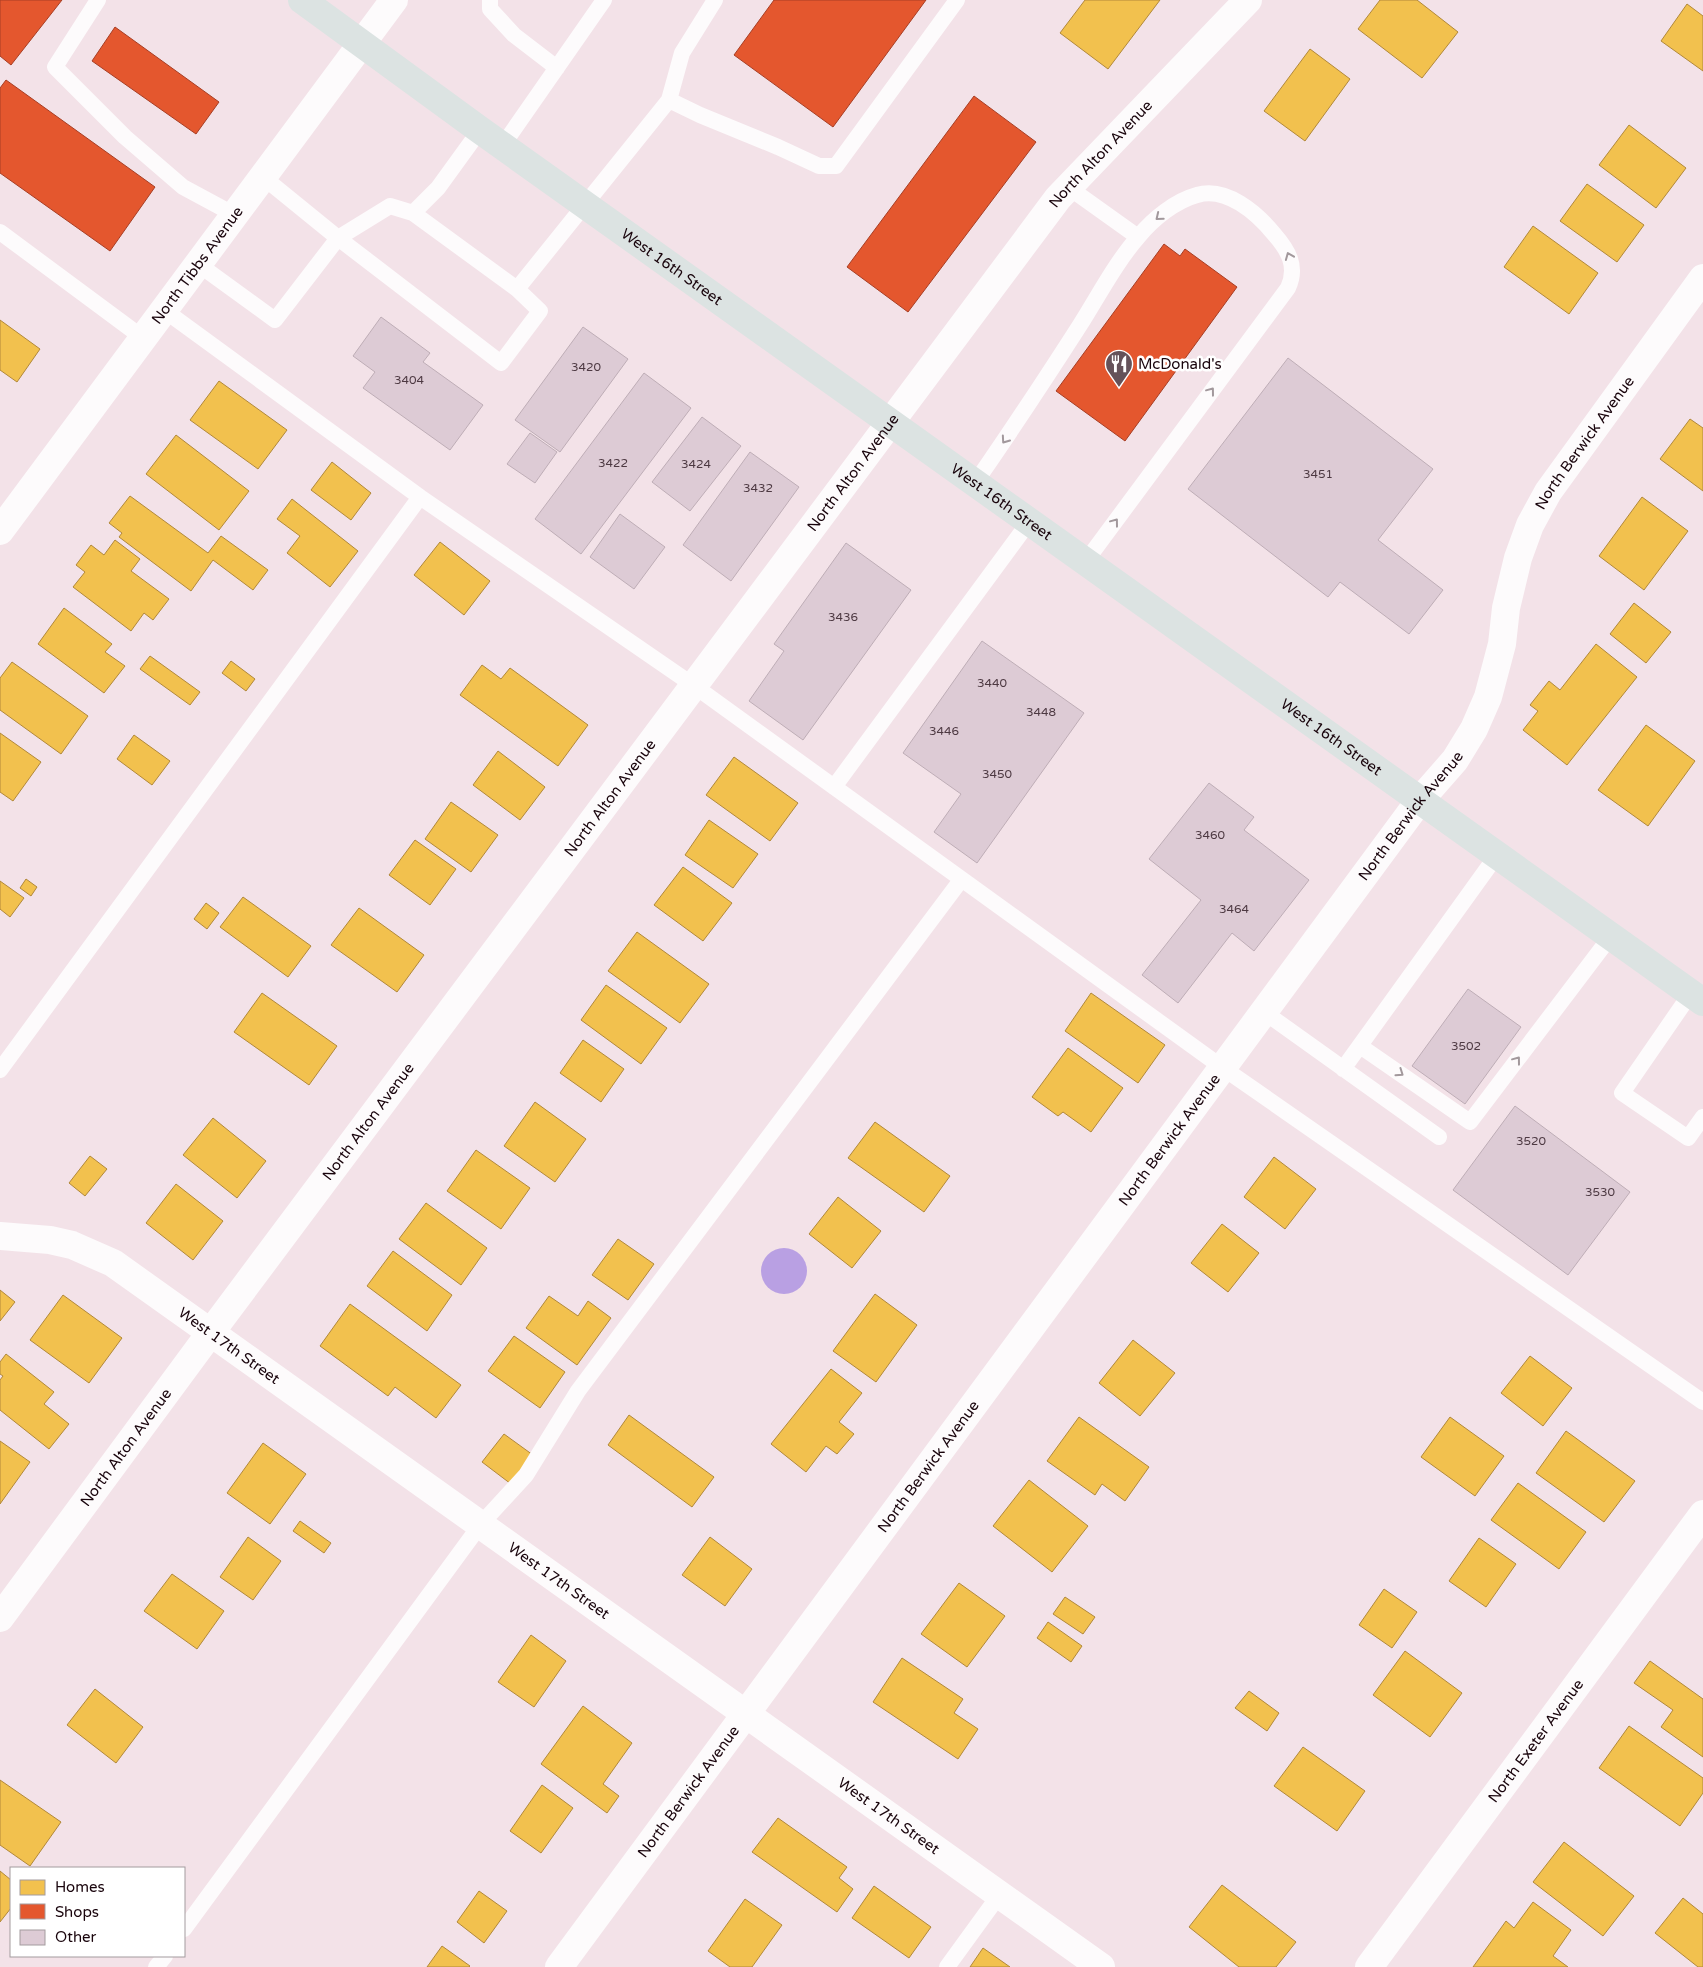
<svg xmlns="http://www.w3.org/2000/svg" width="1703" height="1967" font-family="'Varela Round',sans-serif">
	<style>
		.water { fill: #b9a0e3 }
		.homes { fill: #f2c14e; stroke: #b1883a }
		.shops { fill: #e4572e; stroke: #a73e24 }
		.building { fill: #ddcbd5; stroke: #beadb6 }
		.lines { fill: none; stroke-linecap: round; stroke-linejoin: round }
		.service { stroke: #fdfbfc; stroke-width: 16 }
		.minor { stroke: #fdfbfc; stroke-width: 28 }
		.tertiary { stroke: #fdfbfc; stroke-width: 28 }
		.primary { stroke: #dce3e2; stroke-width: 28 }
		.oneway { stroke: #a2989c }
		.labels { text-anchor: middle; stroke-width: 5; stroke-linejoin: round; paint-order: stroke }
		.number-label { font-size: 12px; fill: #4d3942 }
		.street-label { font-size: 15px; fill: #19040c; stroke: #fff }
		.poi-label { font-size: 15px; fill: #19040c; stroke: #fff; text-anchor: start }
	</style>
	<rect width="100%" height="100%" fill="#f3e2e8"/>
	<!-- water -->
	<path class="water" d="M761 1271a23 23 0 1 1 46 0a23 23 0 1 1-46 0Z"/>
	<!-- homes -->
	<path class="homes" d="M 1085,0 L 1160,0 L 1108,69 L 1060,33 Z
		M 1380,0 L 1417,0 L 1458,32 L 1422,78 L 1358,29 Z
		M 1687,4 L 1703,16 L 1703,71 L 1661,41 Z
		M 1310,49 L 1350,79 L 1305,141 L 1264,111 Z
		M 1629,125 L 1686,168 L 1656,208 L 1599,165 Z
		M 1587,184 L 1644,225 L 1617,262 L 1560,221 Z
		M 1533,226 L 1598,273 L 1569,314 L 1504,267 Z
		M 0,320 L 40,349 L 17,382 L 0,370 Z
		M 219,381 L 287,430 L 258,469 L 190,420 Z
		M 1690,419 L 1703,428 L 1703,491 L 1660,459 Z
		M 176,435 L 249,491 L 219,530 L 146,474 Z
		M 332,462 L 371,493 L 351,520 L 311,490 Z
		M 130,496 L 208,553 L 221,536 L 268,570 L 253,590 L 213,560 L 191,591 L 119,537 L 122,533 L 109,523 Z
		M 1642,497 L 1688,531 L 1644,590 L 1599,556 Z
		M 292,499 L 358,551 L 330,587 L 287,553 L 300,536 L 277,519 Z
		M 115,540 L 140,559 L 131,571 L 169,599 L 153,620 L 144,613 L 131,631 L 73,587 L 85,572 L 76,565 L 91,545 L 104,555 Z
		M 440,542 L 490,581 L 464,615 L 414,575 Z
		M 1634,603 L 1671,632 L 1646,663 L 1610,634 Z
		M 64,608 L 112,644 L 105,652 L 125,666 L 104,693 L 38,644 Z
		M 1596,644 L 1637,677 L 1567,765 L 1523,730 L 1538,711 L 1530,705 L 1549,681 L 1560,690 Z
		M 150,656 L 200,692 L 190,705 L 140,669 Z
		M 231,661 L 255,679 L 246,691 L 222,673 Z
		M 12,662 L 88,716 L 61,754 L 0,710 L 0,678 Z
		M 482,665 L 501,679 L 510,668 L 588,725 L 558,766 L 460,695 Z
		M 1646,725 L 1695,761 L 1648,826 L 1598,790 Z
		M 0,733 L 41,762 L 13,801 L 0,792 Z
		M 134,735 L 170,761 L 152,785 L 117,759 Z
		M 498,751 L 545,787 L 520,820 L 473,785 Z
		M 734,757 L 798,803 L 770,841 L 706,795 Z
		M 451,802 L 498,835 L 471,872 L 425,839 Z
		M 709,820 L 758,854 L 733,888 L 685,855 Z
		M 415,840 L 456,869 L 430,905 L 389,875 Z
		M 683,867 L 732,903 L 703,941 L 654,905 Z
		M 26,879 L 37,887 L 31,896 L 20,888 Z
		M 0,881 L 24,898 L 10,917 L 0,909 Z
		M 243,897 L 311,946 L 288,977 L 220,927 Z
		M 206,903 L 219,913 L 207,929 L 194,919 Z
		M 359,908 L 424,955 L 397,992 L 331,945 Z
		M 637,932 L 709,984 L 680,1023 L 608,971 Z
		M 606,985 L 667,1028 L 641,1064 L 581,1020 Z
		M 262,993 L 337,1046 L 309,1085 L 234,1032 Z
		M 1091,993 L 1165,1045 L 1138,1083 L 1065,1031 Z
		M 583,1040 L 624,1069 L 601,1102 L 560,1073 Z
		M 1068,1048 L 1123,1088 L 1091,1132 L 1063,1112 L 1058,1116 L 1032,1097 Z
		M 535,1102 L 586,1139 L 555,1182 L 504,1146 Z
		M 213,1118 L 266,1161 L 237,1198 L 183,1155 Z
		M 875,1122 L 950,1176 L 924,1212 L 848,1158 Z
		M 476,1150 L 530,1188 L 501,1229 L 447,1191 Z
		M 90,1156 L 107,1169 L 85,1196 L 69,1183 Z
		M 1274,1157 L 1316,1189 L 1285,1229 L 1244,1197 Z
		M 176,1184 L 223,1221 L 193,1260 L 146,1223 Z
		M 838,1197 L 881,1231 L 852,1268 L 809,1234 Z
		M 426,1203 L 487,1248 L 461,1285 L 399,1239 Z
		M 1222,1224 L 1259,1253 L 1228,1292 L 1191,1263 Z
		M 618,1239 L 654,1264 L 628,1300 L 592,1275 Z
		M 393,1251 L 452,1295 L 427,1331 L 367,1286 Z
		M 0,1290 L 15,1302 L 0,1321 Z
		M 875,1294 L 917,1325 L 876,1382 L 833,1351 Z
		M 63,1295 L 122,1338 L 89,1383 L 30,1340 Z
		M 549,1296 L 578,1316 L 588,1301 L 611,1318 L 577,1365 L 526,1328 Z
		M 350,1304 L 461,1385 L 436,1418 L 395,1387 L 388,1396 L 320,1346 Z
		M 514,1336 L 565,1372 L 540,1408 L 488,1371 Z
		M 1133,1340 L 1175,1373 L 1140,1416 L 1099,1383 Z
		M 6,1354 L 54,1392 L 44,1404 L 69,1424 L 49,1449 L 0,1410 L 0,1380 L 3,1376 L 0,1374 L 0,1362 Z
		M 1530,1356 L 1572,1388 L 1543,1426 L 1501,1393 Z
		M 831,1369 L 862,1393 L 839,1422 L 854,1434 L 837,1454 L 826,1446 L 806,1472 L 771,1444 Z
		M 629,1415 L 714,1477 L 692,1507 L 608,1445 Z
		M 1079,1417 L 1149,1467 L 1125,1501 L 1102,1484 L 1095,1495 L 1047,1461 Z
		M 1450,1417 L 1504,1456 L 1475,1496 L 1421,1457 Z
		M 1566,1431 L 1635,1481 L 1604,1522 L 1536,1473 Z
		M 504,1434 L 533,1455 L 511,1484 L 482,1462 Z
		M 0,1441 L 30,1462 L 0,1504 Z
		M 263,1443 L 306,1474 L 270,1524 L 227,1493 Z
		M 1029,1480 L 1088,1526 L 1052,1572 L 993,1526 Z
		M 1518,1483 L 1586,1532 L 1559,1569 L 1491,1520 Z
		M 300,1521 L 331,1543 L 324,1553 L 293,1531 Z
		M 248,1537 L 281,1561 L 253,1600 L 220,1577 Z
		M 710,1537 L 752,1569 L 725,1606 L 682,1575 Z
		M 1479,1538 L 1516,1564 L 1486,1607 L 1449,1581 Z
		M 172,1574 L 224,1611 L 197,1649 L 144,1611 Z
		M 959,1583 L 1005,1616 L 967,1667 L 921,1634 Z
		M 1384,1589 L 1417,1612 L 1392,1648 L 1359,1625 Z
		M 1065,1597 L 1095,1617 L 1083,1634 L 1053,1614 Z
		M 1048,1622 L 1082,1646 L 1071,1662 L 1037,1638 Z
		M 531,1635 L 566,1661 L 534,1707 L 498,1682 Z
		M 1405,1651 L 1462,1693 L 1430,1737 L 1373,1695 Z
		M 902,1658 L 963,1699 L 954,1713 L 978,1729 L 958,1759 L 873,1702 Z
		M 1650,1661 L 1703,1699 L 1703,1757 L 1661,1727 L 1673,1710 L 1634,1683 Z
		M 95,1689 L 143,1727 L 116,1763 L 67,1725 Z
		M 1249,1691 L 1279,1713 L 1267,1731 L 1235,1708 Z
		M 583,1706 L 632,1743 L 603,1784 L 619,1796 L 607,1813 L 541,1764 Z
		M 1629,1726 L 1703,1778 L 1703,1793 L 1680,1826 L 1599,1768 Z
		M 1303,1747 L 1365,1791 L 1337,1831 L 1274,1786 Z
		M 0,1780 L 61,1822 L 30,1866 L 0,1845 Z
		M 542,1785 L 573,1808 L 541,1853 L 510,1831 Z
		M 778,1818 L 847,1867 L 839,1878 L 853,1889 L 837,1912 L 752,1852 Z
		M 1564,1842 L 1634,1896 L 1603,1936 L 1533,1882 Z
		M 0,1871 L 11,1880 L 11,1908 L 0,1922 Z
		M 1222,1885 L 1296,1942 L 1276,1967 L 1239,1967 L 1189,1927 Z
		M 874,1886 L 931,1927 L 909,1958 L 852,1918 Z
		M 479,1891 L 507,1911 L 484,1943 L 457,1922 Z
		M 1683,1898 L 1703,1914 L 1703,1967 L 1698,1967 L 1655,1933 Z
		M 745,1899 L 782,1925 L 752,1967 L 730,1967 L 708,1951 Z
		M 1533,1902 L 1571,1930 L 1553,1956 L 1568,1967 L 1473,1967 L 1506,1921 L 1514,1928 Z
		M 442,1946 L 470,1966 L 469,1967 L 427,1967 Z
		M 983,1948 L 1010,1967 L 970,1967 Z"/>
	<!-- shops -->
	<path class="shops" d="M 0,0 L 62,0 L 11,65 L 0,56 Z
		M 774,0 L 926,0 L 833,127 L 734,55 Z
		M 115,27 L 219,102 L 196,134 L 92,61 Z
		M 6,80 L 155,187 L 110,251 L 0,173 L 0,88 Z
		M 974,96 L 1036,142 L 908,312 L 847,267 Z
		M 1164,244 L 1180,256 L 1185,249 L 1237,287 L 1125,441 L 1056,391 Z"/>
	<!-- building -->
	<path class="building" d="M 381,317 L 430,353 L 423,362 L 483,405 L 450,450 L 363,388 L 375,372 L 353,356 Z
		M 583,327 L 628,359 L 560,452 L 515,420 Z
		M 1288,358 L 1433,469 L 1378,540 L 1443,590 L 1409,634 L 1340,582 L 1328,597 L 1188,489 Z
		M 644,373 L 691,408 L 581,554 L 535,519 Z
		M 702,417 L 741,446 L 690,511 L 652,482 Z
		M 530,433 L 557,452 L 535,483 L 507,464 Z
		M 750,452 L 799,487 L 731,581 L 683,545 Z
		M 620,514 L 665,547 L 634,589 L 590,557 Z
		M 846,543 L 911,590 L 803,740 L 749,701 L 784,651 L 774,644 Z
		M 982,641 L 1084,713 L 977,863 L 934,832 L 961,794 L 903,753 Z
		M 1209,783 L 1254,817 L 1244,830 L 1309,880 L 1254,951 L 1232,933 L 1178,1003 L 1142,975 L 1201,900 L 1149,859 Z
		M 1468,989 L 1521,1027 L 1465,1104 L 1412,1066 Z
		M 1515,1106 L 1630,1192 L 1568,1275 L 1453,1190 Z"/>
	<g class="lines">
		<!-- service -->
		<path class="service" d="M 98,0 L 55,67 L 125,137 L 183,187 L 235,215
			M 490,0 L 490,9 L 514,35 L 557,68
			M 669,100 L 682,53 L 715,0
			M 503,145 L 604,0
			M 263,177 L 338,238 L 501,363 L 540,311 L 517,289
			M 1068,187 L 1138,237
			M 413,213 L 438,188 L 480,130
			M 0,232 L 143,338
			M 198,264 L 275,320 L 338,238 L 390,206 L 413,213 L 517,289 L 669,100 L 700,115 L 778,147 L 819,166 L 836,166 L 957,0
			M 164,310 L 420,497 L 693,685 L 1223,1068 L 1703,1402
			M 975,483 C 1011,431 1046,378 1080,325 C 1099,295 1116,262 1139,236 C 1153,219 1175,201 1197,195 C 1226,186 1257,213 1274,234 C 1288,250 1298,266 1288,288 L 1086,561
			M 834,787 L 1029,522
			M 1691,993 L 1622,1093 L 1688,1138 L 1703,1117
			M 1264,1012 L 1439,1137
			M 1360,1046 L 1470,1122 L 1611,936
			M 1343,1069 L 1497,855
			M 0,1070 L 420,497
			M 184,1929 L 481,1524 L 526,1475 L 578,1391 L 961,880
			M 156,1967 L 165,1956
			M 947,1967 L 1000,1894"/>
		<!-- minor -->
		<g class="minor">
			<path id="s1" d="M 0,1236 L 50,1240 L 72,1245 L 113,1263 L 1101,1967"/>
			<path id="s2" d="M 0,1618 L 211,1332 L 1058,198 L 1248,0"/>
			<path id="s3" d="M 559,1967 L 1420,800 L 1455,760 L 1474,729 L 1488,697 L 1502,644 L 1506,608 L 1518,558 L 1530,525 L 1548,492 L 1703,278"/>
			<path id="s4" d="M 1369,1967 L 1703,1514"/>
		</g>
		<!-- tertiary -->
		<path class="tertiary" id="s5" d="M 0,531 L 394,0"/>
		<!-- primary -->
		<path class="primary" id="s6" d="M 302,0 L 480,130 L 1703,1002"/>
	</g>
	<!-- one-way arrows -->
	<defs><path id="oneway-chevron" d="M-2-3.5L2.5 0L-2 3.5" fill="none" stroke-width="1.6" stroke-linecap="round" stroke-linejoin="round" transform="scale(1.25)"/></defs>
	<g class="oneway">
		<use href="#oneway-chevron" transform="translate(1159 217) rotate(141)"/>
		<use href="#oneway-chevron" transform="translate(1289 256) rotate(-112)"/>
		<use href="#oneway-chevron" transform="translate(1211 391) rotate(-53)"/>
		<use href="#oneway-chevron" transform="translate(1005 440) rotate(125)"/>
		<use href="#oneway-chevron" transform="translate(1115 522) rotate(-53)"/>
		<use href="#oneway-chevron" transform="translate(1517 1060) rotate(-53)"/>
		<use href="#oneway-chevron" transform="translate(1400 1073) rotate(35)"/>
	</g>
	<!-- icons -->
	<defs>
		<symbol id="restaurant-pin" viewBox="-11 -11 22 30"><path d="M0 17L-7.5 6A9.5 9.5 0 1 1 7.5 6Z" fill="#655259" stroke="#fff"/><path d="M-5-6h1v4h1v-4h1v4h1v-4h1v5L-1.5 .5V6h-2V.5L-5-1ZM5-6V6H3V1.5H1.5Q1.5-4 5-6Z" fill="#fff"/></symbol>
	</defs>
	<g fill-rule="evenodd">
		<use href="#restaurant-pin" x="1103" y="348" width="32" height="43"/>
	</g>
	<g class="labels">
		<!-- number labels -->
		<g class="number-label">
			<text x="586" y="371">3420</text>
			<text x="409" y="384">3404</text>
			<text x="613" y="467">3422</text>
			<text x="696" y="468">3424</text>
			<text x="1318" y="478">3451</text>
			<text x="758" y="492">3432</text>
			<text x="843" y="621">3436</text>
			<text x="992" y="687">3440</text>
			<text x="1041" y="716">3448</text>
			<text x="944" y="735">3446</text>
			<text x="997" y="778">3450</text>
			<text x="1210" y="839">3460</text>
			<text x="1234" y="913">3464</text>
			<text x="1466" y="1050">3502</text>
			<text x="1531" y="1145">3520</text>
			<text x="1600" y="1196">3530</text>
		</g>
		<!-- street labels -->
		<g class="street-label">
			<text dy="5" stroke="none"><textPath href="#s2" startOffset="1832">North Alton Avenue</textPath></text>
			<text dy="5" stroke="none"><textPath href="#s5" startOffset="331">North Tibbs Avenue</textPath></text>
			<text dy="5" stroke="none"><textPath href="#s6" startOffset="456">West 16th Street</textPath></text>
			<text dy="5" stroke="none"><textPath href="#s3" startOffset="1851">North Berwick Avenue</textPath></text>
			<text dy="5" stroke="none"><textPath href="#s2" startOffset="1428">North Alton Avenue</textPath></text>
			<text dy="5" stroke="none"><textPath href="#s6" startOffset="861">West 16th Street</textPath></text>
			<text dy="5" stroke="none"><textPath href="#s6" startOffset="1266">West 16th Street</textPath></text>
			<text dy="5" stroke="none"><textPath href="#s2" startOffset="1022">North Alton Avenue</textPath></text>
			<text dy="5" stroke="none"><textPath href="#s3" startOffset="1432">North Berwick Avenue</textPath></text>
			<text dy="5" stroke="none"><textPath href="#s2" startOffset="618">North Alton Avenue</textPath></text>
			<text dy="5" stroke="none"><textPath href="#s3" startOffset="1028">North Berwick Avenue</textPath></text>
			<text dy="5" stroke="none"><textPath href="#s1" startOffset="260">West 17th Street</textPath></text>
			<text dy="5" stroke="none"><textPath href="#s2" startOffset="212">North Alton Avenue</textPath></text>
			<text dy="5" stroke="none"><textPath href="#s3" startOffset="622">North Berwick Avenue</textPath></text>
			<text dy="5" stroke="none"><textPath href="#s1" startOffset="665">West 17th Street</textPath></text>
			<text dy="5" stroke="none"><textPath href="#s4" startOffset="281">North Exeter Avenue</textPath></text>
			<text dy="5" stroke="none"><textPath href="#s3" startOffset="218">North Berwick Avenue</textPath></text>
			<text dy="5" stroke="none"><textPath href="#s1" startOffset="1070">West 17th Street</textPath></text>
		</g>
		<!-- poi labels -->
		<g class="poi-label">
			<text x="1138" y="369">McDonald's</text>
		</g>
	</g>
	<!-- legend -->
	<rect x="10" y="1867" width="175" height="90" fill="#ffffff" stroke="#a39b9e"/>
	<rect x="20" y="1880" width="25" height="15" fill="#f2c14e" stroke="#a39b9e"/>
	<text x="55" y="1892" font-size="15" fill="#19040c">Homes</text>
	<rect x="20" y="1904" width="25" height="15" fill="#e4572e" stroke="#a39b9e"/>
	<text x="55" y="1917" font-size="15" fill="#19040c">Shops</text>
	<rect x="20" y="1930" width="25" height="15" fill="#ddcbd5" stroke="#a39b9e"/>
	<text x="55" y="1942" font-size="15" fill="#19040c">Other</text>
</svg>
